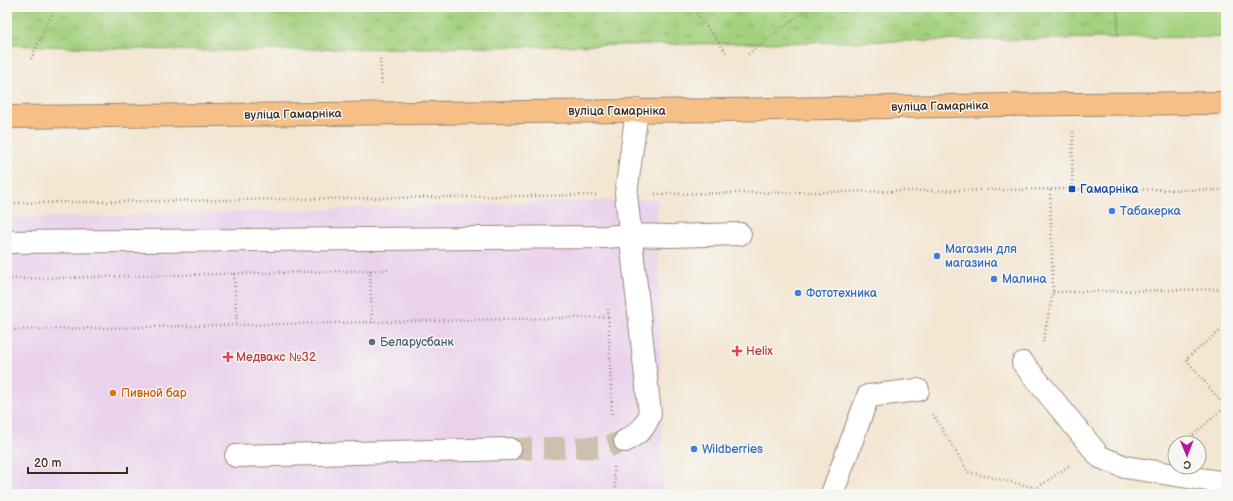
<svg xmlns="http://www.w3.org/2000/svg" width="1233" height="501" font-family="'Balsamiq Sans',sans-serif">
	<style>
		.built { fill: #ead1ec }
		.grass { fill: #a4d17e; stroke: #707e4e }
		.park { fill: url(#park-tufts); stroke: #707e4e }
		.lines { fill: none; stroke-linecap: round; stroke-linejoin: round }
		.minor-tunnel { stroke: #cec0ae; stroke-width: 22; stroke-dasharray: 22 11; stroke-linecap: butt }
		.minor-casing { stroke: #978878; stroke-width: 24 }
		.major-casing { stroke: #978878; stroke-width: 24 }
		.path { stroke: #978878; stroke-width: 2.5; stroke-dasharray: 1 3; stroke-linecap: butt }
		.minor { stroke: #fff; stroke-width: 22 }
		.major { stroke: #f5bf86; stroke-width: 22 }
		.transit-dot { fill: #1a4fb4; stroke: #f6f6f2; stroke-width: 1.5 }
		.shop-dot { fill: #3f7fe0; stroke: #f6f6f2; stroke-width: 1.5 }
		.service-dot { fill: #5c6f8a; stroke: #f6f6f2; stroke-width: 1.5 }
		.health-dot { fill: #e0444e; stroke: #f6f6f2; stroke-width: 1.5 }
		.food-dot { fill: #e8710a; stroke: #f6f6f2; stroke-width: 1.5 }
		.labels { text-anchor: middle; stroke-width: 3; stroke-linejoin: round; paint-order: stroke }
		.street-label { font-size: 12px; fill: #3b2a1e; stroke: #f6f6f2 }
		.transit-label { font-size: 12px; fill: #164399; stroke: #f6f6f2; text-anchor: start }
		.shop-label { font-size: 12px; fill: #366cbe; stroke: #f6f6f2; text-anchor: start }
		.service-label { font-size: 12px; fill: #4e5e75; stroke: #f6f6f2; text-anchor: start }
		.health-label { font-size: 12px; fill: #be3a42; stroke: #f6f6f2; text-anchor: start }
		.food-label { font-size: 12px; fill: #c56008; stroke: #f6f6f2; text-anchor: start }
	</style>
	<defs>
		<pattern id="park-tufts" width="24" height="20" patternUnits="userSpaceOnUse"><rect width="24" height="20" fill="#a4d17e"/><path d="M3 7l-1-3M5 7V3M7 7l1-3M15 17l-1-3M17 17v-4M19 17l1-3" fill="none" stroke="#87aa67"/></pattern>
	</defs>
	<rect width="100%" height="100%" fill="#f6f6f2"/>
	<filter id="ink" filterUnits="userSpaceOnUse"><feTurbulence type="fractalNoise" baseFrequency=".025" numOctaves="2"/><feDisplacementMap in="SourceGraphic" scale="8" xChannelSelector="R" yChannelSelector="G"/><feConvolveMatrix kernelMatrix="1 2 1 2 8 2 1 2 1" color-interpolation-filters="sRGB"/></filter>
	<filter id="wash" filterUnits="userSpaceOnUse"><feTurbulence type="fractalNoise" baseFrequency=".012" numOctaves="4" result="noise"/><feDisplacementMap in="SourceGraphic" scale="16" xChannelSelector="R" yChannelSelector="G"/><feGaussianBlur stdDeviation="0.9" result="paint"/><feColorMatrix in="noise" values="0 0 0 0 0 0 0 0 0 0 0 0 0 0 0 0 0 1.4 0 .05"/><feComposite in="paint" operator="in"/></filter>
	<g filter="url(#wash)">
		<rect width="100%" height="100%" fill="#f3e6d2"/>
		<!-- built -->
		<path class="built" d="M 657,199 L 663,494 L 7,494 L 7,219 Z"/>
		<!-- grass -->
		<path class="grass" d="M 1115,7 L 1226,7 L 1226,37 L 1115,38 Z"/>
		<!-- park -->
		<path class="park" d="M 7,7 L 1115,7 L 1115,38 L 206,51 L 7,45 Z"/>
	</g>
	<g filter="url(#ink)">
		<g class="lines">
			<!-- minor-tunnel -->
			<path class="minor-tunnel" d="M 510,449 L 606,447 L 625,441"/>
			<defs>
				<path id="minor" d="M 7,242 L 605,237 L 630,235 L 670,236 L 740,234
					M 1023,363 L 1100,457 L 1125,467 L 1226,483
					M 625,441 C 641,431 643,431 650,414 L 626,194 L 637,110
					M 236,456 L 510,449
					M 832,494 L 868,396 L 918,390"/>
				<path id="major" d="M 7,117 L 732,110 L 772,109 L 1074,104 L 1226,103"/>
			</defs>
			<!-- minor casing -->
			<use href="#minor" class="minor-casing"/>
			<!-- major casing -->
			<use href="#major" class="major-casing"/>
			<!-- path -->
			<path class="path" d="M 692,7 L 728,55
				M 748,54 L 810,7
				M 31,59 L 55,7
				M 380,59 L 382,84
				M 1072,189 L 1073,132
				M 655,194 L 1072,189 L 1226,190
				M 7,203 L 598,195
				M 370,270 L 372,323
				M 234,274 L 237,326
				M 7,279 L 388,270
				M 1053,292 L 1226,289
				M 608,309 L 612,416
				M 7,330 L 608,317
				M 1043,342 L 1053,292 L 1050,190
				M 1225,407 L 1186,359 L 1226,326
				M 933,414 L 968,472 L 1037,488 L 1070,465
				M 1184,443 L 1226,406
				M 614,467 L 616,494"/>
			<!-- minor -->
			<use href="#minor" class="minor"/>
			<!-- major -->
			<use href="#major" class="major"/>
		</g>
	</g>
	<!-- markers -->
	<rect class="transit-dot" x="1068" y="185" width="8" height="8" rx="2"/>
	<g class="shop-dot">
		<circle cx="1112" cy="211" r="4"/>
		<circle cx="937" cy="256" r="4"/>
		<circle cx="994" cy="279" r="4"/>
		<circle cx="798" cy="293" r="4"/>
		<circle cx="694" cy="449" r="4"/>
	</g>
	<circle class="service-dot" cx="372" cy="342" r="4"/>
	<g class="health-dot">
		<path d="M735 345h4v4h4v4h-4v4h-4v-4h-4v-4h4z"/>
		<path d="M226 351h4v4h4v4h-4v4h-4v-4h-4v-4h4z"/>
	</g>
	<circle class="food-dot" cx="113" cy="393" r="4"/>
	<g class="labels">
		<!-- street labels -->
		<g class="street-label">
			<text transform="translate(940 106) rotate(-1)" y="4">вуліца Гамарніка</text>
			<text x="617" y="115">вуліца Гамарніка</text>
			<text transform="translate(293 114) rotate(-1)" y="4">вуліца Гамарніка</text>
		</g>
		<!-- transit labels -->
		<g class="transit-label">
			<text x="1080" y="193">Гамарніка</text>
		</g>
		<!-- shop labels -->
		<g class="shop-label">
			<text x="1120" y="215">Табакерка</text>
			<text x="945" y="253">Магазин для<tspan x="945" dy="14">магазина</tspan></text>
			<text x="1002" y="283">Малина</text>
			<text x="806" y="297">Фототехника</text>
			<text x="702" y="453">Wildberries</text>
		</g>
		<!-- service labels -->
		<g class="service-label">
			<text x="380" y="346">Беларусбанк</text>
		</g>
		<!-- health labels -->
		<g class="health-label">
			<text x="746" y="355">Helix</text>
			<text x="236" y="361">Медвакс №32</text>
		</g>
		<!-- food labels -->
		<g class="food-label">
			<text x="121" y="397">Пивной бар</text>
		</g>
	</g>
	<!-- margin -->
	<rect width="1233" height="501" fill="none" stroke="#f6f6f2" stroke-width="24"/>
	<!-- north arrow -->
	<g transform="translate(1187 455) rotate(179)"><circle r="19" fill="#f6f6f2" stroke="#aba49d"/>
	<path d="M0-3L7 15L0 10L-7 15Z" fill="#b5179e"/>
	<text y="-6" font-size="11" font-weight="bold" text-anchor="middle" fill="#3b2a1e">С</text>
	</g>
	<!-- scale -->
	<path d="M28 467v6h99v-6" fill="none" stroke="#3b2a1e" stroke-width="2"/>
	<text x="34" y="467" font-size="12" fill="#3b2a1e" stroke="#f6f6f2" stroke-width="3" paint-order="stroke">20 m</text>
</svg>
